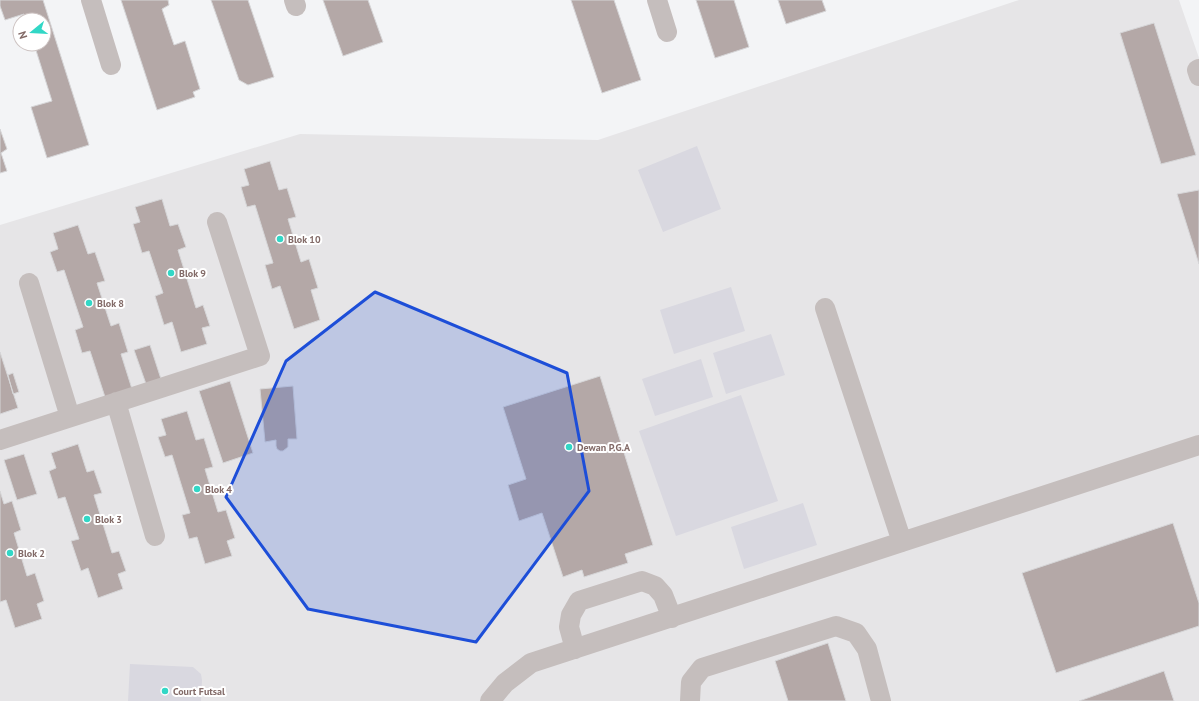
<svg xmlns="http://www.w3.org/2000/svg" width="1199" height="701" font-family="'PT Sans',sans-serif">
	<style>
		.built { fill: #e6e5e7 }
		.green { fill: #d9d8e0 }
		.building { fill: #b4a8a7; stroke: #d6d6d8 }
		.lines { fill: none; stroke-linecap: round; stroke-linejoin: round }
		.minor { stroke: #c5bebd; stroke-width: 20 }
		.marked { fill: #1d4ed8; fill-opacity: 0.2; stroke: #1d4ed8; stroke-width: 3; stroke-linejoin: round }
		.poi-dot { fill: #32d7c6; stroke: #fff; stroke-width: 1.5 }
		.labels { text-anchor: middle; stroke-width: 4; stroke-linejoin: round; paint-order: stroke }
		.poi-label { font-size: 10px; font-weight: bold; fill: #826a67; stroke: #fff; text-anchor: start }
	</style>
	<rect width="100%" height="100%" fill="#f3f4f6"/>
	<!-- built -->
	<path class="built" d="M 1019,0 L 1179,0 L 1199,58 L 1199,701 L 0,701 L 0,225 L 300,134 L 598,140 Z"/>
	<!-- green -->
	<path class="green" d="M 697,146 L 721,209 L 663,232 L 638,170 Z
		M 731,287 L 745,331 L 674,354 L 660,310 Z
		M 771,334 L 785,375 L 726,394 L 713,353 Z
		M 701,359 L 713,397 L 655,416 L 642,379 Z
		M 741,395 L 778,501 L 676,536 L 639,431 Z
		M 803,503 L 817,545 L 744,569 L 731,527 Z
		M 130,664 L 193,667 L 201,674 L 202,680 L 201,701 L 128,701 Z"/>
	<!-- building -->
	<path class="building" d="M 0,0 L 43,0 L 89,145 L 47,158 L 31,107 L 52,101 L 34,44 L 44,44 L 44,20 L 26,20 L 24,14 L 5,20 L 0,6 Z
		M 121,0 L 168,0 L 169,5 L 162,9 L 174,45 L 185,41 L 200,89 L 193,92 L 195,97 L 157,110 Z
		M 211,0 L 248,0 L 274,77 L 248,85 L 239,80 Z
		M 323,0 L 368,0 L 383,42 L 343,56 Z
		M 571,0 L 614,0 L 641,80 L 602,93 Z
		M 696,0 L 734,0 L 749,47 L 715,58 Z
		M 778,0 L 822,0 L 826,11 L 786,24 Z
		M 1154,23 L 1196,155 L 1161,164 L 1120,33 Z
		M 0,129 L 7,149 L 1,153 L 7,171 L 0,173 Z
		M 270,161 L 279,190 L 287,188 L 296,217 L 288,219 L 301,262 L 309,259 L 318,288 L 311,290 L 320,320 L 294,329 L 280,286 L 272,289 L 265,265 L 273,263 L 255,205 L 247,207 L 241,187 L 249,185 L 244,169 Z
		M 1199,190 L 1199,264 L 1177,194 Z
		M 162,199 L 170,226 L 178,224 L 186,247 L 178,250 L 196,308 L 203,305 L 210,326 L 202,328 L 207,344 L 181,352 L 172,322 L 164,325 L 155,296 L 163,293 L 149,251 L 142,253 L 133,224 L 140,222 L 135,207 Z
		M 78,225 L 88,254 L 95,252 L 105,281 L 97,283 L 111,326 L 119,323 L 128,352 L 121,354 L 132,389 L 105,397 L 90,351 L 82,353 L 75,330 L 83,327 L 64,270 L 57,272 L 50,252 L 58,249 L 53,233 Z
		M 150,345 L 161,379 L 146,384 L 134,350 Z
		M 0,352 L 18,408 L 0,414 Z
		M 13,373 L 19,392 L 13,394 L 8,375 Z
		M 600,376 L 653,545 L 625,554 L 628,563 L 584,577 L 582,570 L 563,577 L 542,513 L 519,521 L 508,485 L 526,479 L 503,407 Z
		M 230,381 L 253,453 L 223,463 L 199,391 Z
		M 293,386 L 297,439 L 288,439 L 288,447 L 283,451 L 280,451 L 277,449 L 276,446 L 276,440 L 265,442 L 260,389 Z
		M 187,411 L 196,440 L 204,438 L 213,467 L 205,469 L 218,512 L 226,510 L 235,538 L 227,541 L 232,556 L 205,564 L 197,537 L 189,539 L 182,515 L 190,513 L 172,455 L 165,457 L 158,437 L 166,435 L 161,419 Z
		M 78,444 L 87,472 L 94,470 L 102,493 L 94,495 L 112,553 L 119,551 L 126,571 L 118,574 L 123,589 L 98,598 L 88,568 L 81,571 L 71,541 L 79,539 L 65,497 L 58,499 L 49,471 L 56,468 L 51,453 Z
		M 24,454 L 37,494 L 17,500 L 4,460 Z
		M 0,491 L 4,504 L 12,501 L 21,530 L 14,533 L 27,576 L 35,573 L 44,601 L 37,604 L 42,619 L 15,628 L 6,600 L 0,602 Z
		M 1173,523 L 1199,603 L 1199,626 L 1056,673 L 1022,573 Z
		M 828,643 L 846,701 L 788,701 L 775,661 Z
		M 1164,671 L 1174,701 L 1079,701 Z"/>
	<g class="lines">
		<!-- minor -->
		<path class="minor" d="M 91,0 L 111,65
			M 294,0 L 296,6
			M 657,0 L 667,32
			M 1199,69 L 1197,70 L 1199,76
			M 29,283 L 70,417
			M 825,308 L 902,542
			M 116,402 L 155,536
			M 0,440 L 260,356 L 217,222
			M 575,649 L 569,627 L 571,615 L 579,601 L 642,581 L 655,586 L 663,595 L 672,618
			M 490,701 L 505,683 L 531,663 L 1199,445
			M 690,701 L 691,682 L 702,668 L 836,626 L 856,633 L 867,649 L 881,701"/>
	</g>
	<!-- marked area -->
	<path class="marked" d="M 375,292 L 567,373 L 589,491 L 476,642 L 308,609 L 226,497 L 286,361 Z"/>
	<!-- markers -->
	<g class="poi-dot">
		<circle cx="280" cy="239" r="4"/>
		<circle cx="171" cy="273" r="4"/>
		<circle cx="89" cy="303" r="4"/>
		<circle cx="569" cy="447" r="4"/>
		<circle cx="197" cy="489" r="4"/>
		<circle cx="87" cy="519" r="4"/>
		<circle cx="10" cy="553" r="4"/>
		<circle cx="165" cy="691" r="4"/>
	</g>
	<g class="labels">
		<!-- poi labels -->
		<g class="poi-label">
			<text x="288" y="243">Blok 10</text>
			<text x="179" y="277">Blok 9</text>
			<text x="97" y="307">Blok 8</text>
			<text x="577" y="451">Dewan P.G.A</text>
			<text x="205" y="493">Blok 4</text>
			<text x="95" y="523">Blok 3</text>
			<text x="18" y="557">Blok 2</text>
			<text x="173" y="695">Court Futsal</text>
		</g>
	</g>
	<!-- north arrow -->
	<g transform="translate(32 32) rotate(252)"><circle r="19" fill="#ffffff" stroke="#cdc3c2"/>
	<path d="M0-3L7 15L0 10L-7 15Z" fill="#32d7c6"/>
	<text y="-6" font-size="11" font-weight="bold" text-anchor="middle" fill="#826a67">N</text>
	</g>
</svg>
